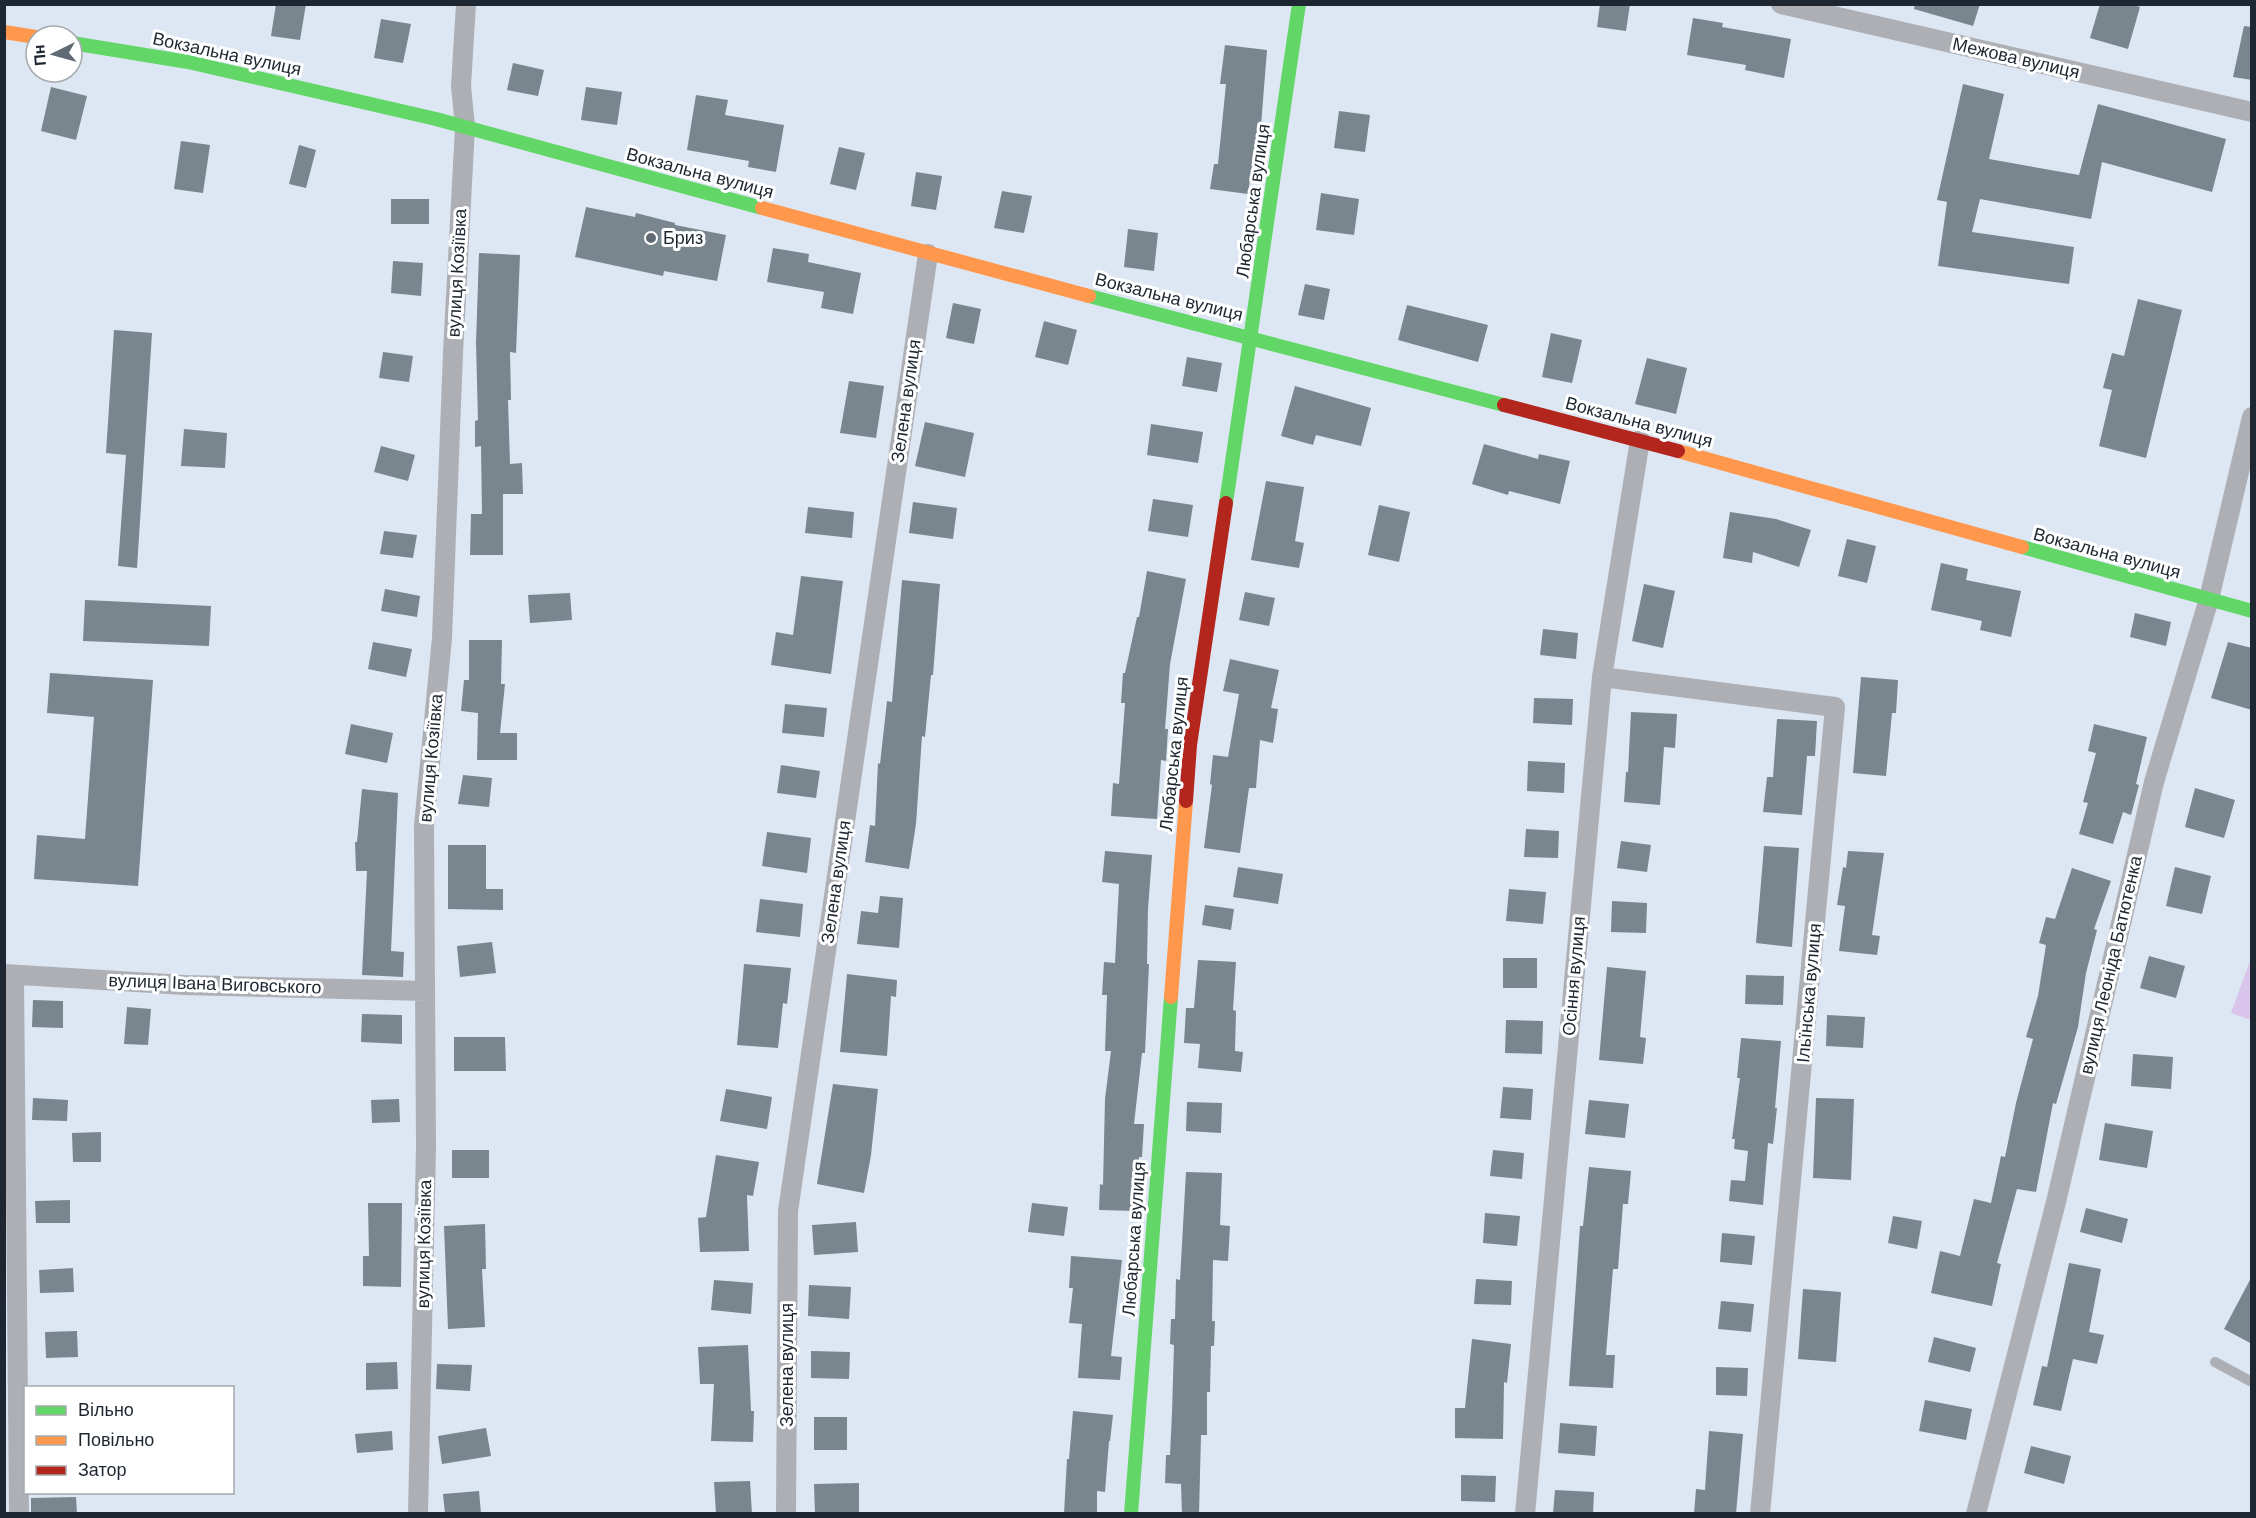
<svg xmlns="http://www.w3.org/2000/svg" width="2256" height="1518" font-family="Helvetica,sans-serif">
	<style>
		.green { fill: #d9c4ec }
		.building { fill: #79868d }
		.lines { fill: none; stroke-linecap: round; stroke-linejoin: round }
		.lane { stroke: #adafb5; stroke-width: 10 }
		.street { stroke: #adafb5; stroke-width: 20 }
		.fast { stroke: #63d668; stroke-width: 14 }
		.slow { stroke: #ff974d; stroke-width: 14 }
		.jam { stroke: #b3261e; stroke-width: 14 }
		.poi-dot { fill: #606a75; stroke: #fff; stroke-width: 2 }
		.labels { text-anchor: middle; stroke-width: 6; stroke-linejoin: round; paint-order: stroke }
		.street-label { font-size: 18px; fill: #1e2731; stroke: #fff }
		.poi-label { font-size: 18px; fill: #1e2731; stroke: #fff; text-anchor: start }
	</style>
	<rect width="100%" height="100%" fill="#dce7f3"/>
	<!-- green -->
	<path class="green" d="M 2251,958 L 2251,1020 L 2231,1013 Z"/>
	<!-- building -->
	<path class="building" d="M 276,4 L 306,4 L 300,40 L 271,36 Z
		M 1600,4 L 1630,4 L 1626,31 L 1597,27 Z
		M 1915,4 L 1980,4 L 1973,26 L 1914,9 Z
		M 2100,4 L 2130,4 L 2140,7 L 2128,49 L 2090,38 Z
		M 1693,18 L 1723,23 L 1722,27 L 1791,39 L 1784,78 L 1745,70 L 1746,65 L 1687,55 Z
		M 381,19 L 411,24 L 403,63 L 374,58 Z
		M 2244,26 L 2252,27 L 2252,80 L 2233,77 Z
		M 1225,45 L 1267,50 L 1260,138 L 1256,138 L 1248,194 L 1210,189 L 1214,164 L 1218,164 L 1226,84 L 1220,84 Z
		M 513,63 L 544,70 L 538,96 L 507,90 Z
		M 1963,84 L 2004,94 L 1989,159 L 2079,175 L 2098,104 L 2226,139 L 2212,192 L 2102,162 L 2091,219 L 1980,199 L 1972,232 L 2074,247 L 2069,284 L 1938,266 L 1947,202 L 1937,200 Z
		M 51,87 L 87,96 L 76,140 L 41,131 Z
		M 586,87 L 622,92 L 617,125 L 581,120 Z
		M 696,95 L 728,100 L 725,115 L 784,125 L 776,172 L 748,167 L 749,161 L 687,150 Z
		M 1339,111 L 1370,115 L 1365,152 L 1334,148 Z
		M 181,141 L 210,145 L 203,193 L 174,189 Z
		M 299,145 L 316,150 L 306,188 L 289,184 Z
		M 839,147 L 865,153 L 856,190 L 830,184 Z
		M 916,172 L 942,176 L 936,210 L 911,206 Z
		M 1002,191 L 1032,196 L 1024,233 L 994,228 Z
		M 1321,193 L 1359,199 L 1354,235 L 1316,230 Z
		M 391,199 L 429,199 L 429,224 L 391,224 Z
		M 586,207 L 635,217 L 636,213 L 675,223 L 675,225 L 726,235 L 717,281 L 664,271 L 663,276 L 575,257 Z
		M 1128,229 L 1158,233 L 1154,271 L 1124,267 Z
		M 773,248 L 809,254 L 808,262 L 861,273 L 853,314 L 821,308 L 824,292 L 767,282 Z
		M 479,253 L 520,255 L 516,353 L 510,352 L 511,400 L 508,400 L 510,464 L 522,463 L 523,494 L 503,494 L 503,555 L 470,555 L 471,514 L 482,514 L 481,446 L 475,447 L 475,421 L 478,420 L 476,343 Z
		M 393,261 L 423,263 L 421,296 L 391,293 Z
		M 1305,284 L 1330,289 L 1324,320 L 1298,315 Z
		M 2138,299 L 2182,310 L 2146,458 L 2099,446 L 2112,390 L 2103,388 L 2112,353 L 2124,356 Z
		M 953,303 L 981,309 L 974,344 L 946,338 Z
		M 1407,305 L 1488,325 L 1478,362 L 1398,340 Z
		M 1044,321 L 1077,330 L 1068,365 L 1035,357 Z
		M 114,330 L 152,333 L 137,568 L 118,566 L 126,455 L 106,453 Z
		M 1551,333 L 1582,340 L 1572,383 L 1542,377 Z
		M 383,352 L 413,356 L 409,382 L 379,378 Z
		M 1187,357 L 1222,363 L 1217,392 L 1182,386 Z
		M 1647,358 L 1687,368 L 1676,414 L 1635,404 Z
		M 849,381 L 884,386 L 876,438 L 840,433 Z
		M 1295,386 L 1371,408 L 1361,446 L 1316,435 L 1313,445 L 1281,436 Z
		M 925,422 L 974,433 L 965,477 L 915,466 Z
		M 1151,424 L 1203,432 L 1198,463 L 1147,455 Z
		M 184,429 L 227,433 L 225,468 L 181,466 Z
		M 1484,444 L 1538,459 L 1539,454 L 1570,461 L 1560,504 L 1509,491 L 1508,495 L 1472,484 Z
		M 381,446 L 415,455 L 408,481 L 374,472 Z
		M 1266,481 L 1304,487 L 1295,541 L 1304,543 L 1299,568 L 1251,560 Z
		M 1153,499 L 1193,505 L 1188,537 L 1148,531 Z
		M 913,502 L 957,508 L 953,539 L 909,533 Z
		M 1379,505 L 1410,512 L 1399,562 L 1368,555 Z
		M 808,507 L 854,512 L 852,538 L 805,533 Z
		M 1730,512 L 1776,519 L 1811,530 L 1799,567 L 1753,552 L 1752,563 L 1723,558 Z
		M 384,531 L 417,535 L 413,558 L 380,554 Z
		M 1847,539 L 1876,546 L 1867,583 L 1838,576 Z
		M 1941,563 L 1968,569 L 1966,580 L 2021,591 L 2011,637 L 1980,630 L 1982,621 L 1931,610 Z
		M 1147,571 L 1186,579 L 1170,664 L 1165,729 L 1168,729 L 1166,761 L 1161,760 L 1157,819 L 1111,816 L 1113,783 L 1119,784 L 1125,703 L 1121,703 L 1123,673 L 1125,673 L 1137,617 L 1139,617 Z
		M 801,576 L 843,581 L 831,674 L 771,665 L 776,632 L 793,635 Z
		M 902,580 L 940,584 L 933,675 L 931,675 L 925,737 L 922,736 L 916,824 L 909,869 L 865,862 L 870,825 L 875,826 L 878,763 L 880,764 L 887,701 L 892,702 Z
		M 1644,584 L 1675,591 L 1663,648 L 1632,641 Z
		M 385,589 L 420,596 L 417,617 L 381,611 Z
		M 1245,592 L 1275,598 L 1269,626 L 1239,620 Z
		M 570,593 L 572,620 L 530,623 L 528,595 Z
		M 85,600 L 211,606 L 209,646 L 83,641 Z
		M 2135,613 L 2171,622 L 2166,646 L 2130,637 Z
		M 1543,629 L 1578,633 L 1576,659 L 1540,655 Z
		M 469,640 L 502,640 L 501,684 L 505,684 L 500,733 L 517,733 L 517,760 L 477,760 L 478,713 L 461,711 L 464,680 L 469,680 Z
		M 373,642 L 412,649 L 406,677 L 368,669 Z
		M 2228,642 L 2252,648 L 2252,710 L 2211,698 Z
		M 1230,659 L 1279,670 L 1271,708 L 1278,709 L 1273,743 L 1260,740 L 1256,788 L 1249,788 L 1240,853 L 1204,848 L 1212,785 L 1210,784 L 1213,755 L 1228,757 L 1239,694 L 1223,691 Z
		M 50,673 L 153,680 L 138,886 L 34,879 L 37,835 L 85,839 L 94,717 L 47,713 Z
		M 1861,677 L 1898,680 L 1896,713 L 1892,713 L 1886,776 L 1853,773 Z
		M 1534,698 L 1573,699 L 1572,725 L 1533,723 Z
		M 785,704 L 827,708 L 824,737 L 782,733 Z
		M 1631,712 L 1677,714 L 1675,748 L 1664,747 L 1660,805 L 1624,802 L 1626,772 L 1628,772 Z
		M 1777,719 L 1817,721 L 1815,756 L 1807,756 L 1802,815 L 1763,812 L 1767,777 L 1773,777 Z
		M 351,724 L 393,733 L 387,763 L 345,754 Z
		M 2094,724 L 2147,737 L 2136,784 L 2139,785 L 2131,815 L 2123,812 L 2113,844 L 2079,834 L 2088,803 L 2083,802 L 2096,753 L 2088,751 Z
		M 1528,761 L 1565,763 L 1564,793 L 1527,791 Z
		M 781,765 L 820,771 L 816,798 L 777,793 Z
		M 463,775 L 492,778 L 489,807 L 458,804 Z
		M 2195,788 L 2235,800 L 2224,838 L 2185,827 Z
		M 362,789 L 398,793 L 391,951 L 404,952 L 403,977 L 362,975 L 367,871 L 356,871 L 355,842 L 357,842 Z
		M 1526,829 L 1559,831 L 1558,858 L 1524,857 Z
		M 767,832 L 811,838 L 807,873 L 762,866 Z
		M 1621,841 L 1651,845 L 1647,872 L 1617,868 Z
		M 448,845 L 486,845 L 486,889 L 503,889 L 503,910 L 448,909 Z
		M 1764,846 L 1799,848 L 1792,947 L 1756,943 Z
		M 1105,851 L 1152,855 L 1148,909 L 1147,964 L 1149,964 L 1145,1053 L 1142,1053 L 1134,1124 L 1144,1124 L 1142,1157 L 1139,1157 L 1137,1211 L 1099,1210 L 1100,1184 L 1103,1185 L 1105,1099 L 1111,1051 L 1105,1051 L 1107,995 L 1102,995 L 1104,962 L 1115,963 L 1119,884 L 1102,882 Z
		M 1848,851 L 1884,853 L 1872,935 L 1880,936 L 1877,955 L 1839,951 L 1845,906 L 1837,905 L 1843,867 L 1846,868 Z
		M 1238,867 L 1283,874 L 1278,904 L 1233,897 Z
		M 2175,867 L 2211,876 L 2202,914 L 2166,906 Z
		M 2072,868 L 2111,881 L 2094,929 L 2097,930 L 2086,973 L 2078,1027 L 2056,1104 L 2053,1103 L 2036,1192 L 2017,1189 L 1997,1263 L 2001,1264 L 1992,1306 L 1931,1293 L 1940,1251 L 1960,1256 L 1974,1199 L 1991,1203 L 2001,1156 L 2005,1157 L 2016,1103 L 2033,1039 L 2026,1037 L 2038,996 L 2046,945 L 2039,943 L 2046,917 L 2055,919 Z
		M 1509,889 L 1546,892 L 1543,924 L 1506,921 Z
		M 880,896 L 903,898 L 899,948 L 857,944 L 861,911 L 878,913 Z
		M 760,899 L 803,904 L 800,937 L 756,932 Z
		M 1612,901 L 1647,903 L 1646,933 L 1611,932 Z
		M 1205,905 L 1234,909 L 1231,930 L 1202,925 Z
		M 492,942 L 496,973 L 460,977 L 457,946 Z
		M 2149,956 L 2185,966 L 2176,998 L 2140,988 Z
		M 1503,958 L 1537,958 L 1537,988 L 1503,988 Z
		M 1198,960 L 1236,962 L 1233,1010 L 1236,1011 L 1235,1051 L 1243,1052 L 1241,1072 L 1198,1068 L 1200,1044 L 1184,1043 L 1186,1008 L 1194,1008 Z
		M 744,964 L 791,968 L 787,1004 L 783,1003 L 778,1048 L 737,1045 Z
		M 1607,967 L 1646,971 L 1640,1037 L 1646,1038 L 1643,1064 L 1599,1060 Z
		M 847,974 L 897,980 L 896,997 L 891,996 L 887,1056 L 840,1052 Z
		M 1746,975 L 1784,976 L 1783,1005 L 1745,1004 Z
		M 33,1000 L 63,1001 L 63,1028 L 32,1027 Z
		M 127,1007 L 151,1009 L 148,1045 L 124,1044 Z
		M 362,1014 L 402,1015 L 402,1044 L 361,1042 Z
		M 1827,1015 L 1865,1017 L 1863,1048 L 1826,1046 Z
		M 1506,1020 L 1543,1021 L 1542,1054 L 1505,1053 Z
		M 454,1037 L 505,1037 L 506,1071 L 454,1071 Z
		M 1741,1038 L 1781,1041 L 1775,1108 L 1777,1108 L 1773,1144 L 1768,1143 L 1763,1205 L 1729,1201 L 1731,1180 L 1745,1181 L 1748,1151 L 1734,1149 L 1735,1139 L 1732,1139 L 1740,1078 L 1737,1078 Z
		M 2133,1054 L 2173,1057 L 2171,1089 L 2131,1086 Z
		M 833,1084 L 878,1089 L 871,1155 L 864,1193 L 817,1184 Z
		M 1503,1087 L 1533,1089 L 1531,1120 L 1500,1118 Z
		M 726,1089 L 772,1097 L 767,1129 L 720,1121 Z
		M 33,1098 L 68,1100 L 67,1121 L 32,1120 Z
		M 1816,1098 L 1854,1099 L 1851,1180 L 1813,1178 Z
		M 399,1099 L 400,1122 L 372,1123 L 371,1100 Z
		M 1589,1100 L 1629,1104 L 1625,1138 L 1585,1134 Z
		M 1187,1102 L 1222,1103 L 1221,1133 L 1186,1131 Z
		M 2105,1123 L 2153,1131 L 2147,1168 L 2099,1160 Z
		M 101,1132 L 101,1162 L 73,1162 L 72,1133 Z
		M 452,1150 L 489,1150 L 489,1178 L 452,1178 Z
		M 1493,1150 L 1524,1153 L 1522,1179 L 1490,1176 Z
		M 716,1155 L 759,1162 L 753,1196 L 747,1195 L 749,1251 L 700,1252 L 698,1218 L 706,1217 Z
		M 1589,1167 L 1631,1171 L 1628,1204 L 1623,1204 L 1618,1269 L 1613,1269 L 1606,1355 L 1615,1355 L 1613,1388 L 1569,1386 L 1580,1226 L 1583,1226 Z
		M 1186,1172 L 1222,1173 L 1220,1225 L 1230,1226 L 1228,1261 L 1213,1260 L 1212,1321 L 1215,1321 L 1214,1346 L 1211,1346 L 1210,1392 L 1207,1392 L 1207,1435 L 1201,1435 L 1199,1514 L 1182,1514 L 1181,1484 L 1165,1483 L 1166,1455 L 1170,1455 L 1172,1413 L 1174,1345 L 1170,1344 L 1171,1319 L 1175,1319 L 1176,1279 L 1180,1280 Z
		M 70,1200 L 70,1223 L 36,1223 L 35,1201 Z
		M 368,1203 L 402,1203 L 401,1287 L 363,1286 L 363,1256 L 369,1256 Z
		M 1032,1203 L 1068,1207 L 1064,1236 L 1028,1232 Z
		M 2086,1208 L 2128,1219 L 2122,1243 L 2080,1232 Z
		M 1485,1213 L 1520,1216 L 1517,1246 L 1483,1243 Z
		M 1893,1216 L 1922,1221 L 1917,1249 L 1888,1243 Z
		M 856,1222 L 858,1252 L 814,1255 L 812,1225 Z
		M 485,1224 L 486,1269 L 482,1269 L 485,1327 L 448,1329 L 444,1226 Z
		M 1722,1233 L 1755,1236 L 1752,1265 L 1720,1262 Z
		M 1071,1256 L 1122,1260 L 1111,1356 L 1122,1357 L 1120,1380 L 1078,1378 L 1082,1324 L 1069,1323 L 1073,1288 L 1069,1288 Z
		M 2069,1263 L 2101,1269 L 2089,1332 L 2104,1335 L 2097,1364 L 2073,1359 L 2061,1411 L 2033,1405 L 2042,1366 L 2047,1367 Z
		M 73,1268 L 74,1292 L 40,1293 L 39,1270 Z
		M 2252,1276 L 2252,1344 L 2224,1329 Z
		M 1476,1279 L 1512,1281 L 1511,1305 L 1474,1304 Z
		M 714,1280 L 753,1283 L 751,1314 L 711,1310 Z
		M 809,1285 L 851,1287 L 849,1319 L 808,1316 Z
		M 1803,1289 L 1841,1292 L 1836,1362 L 1798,1359 Z
		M 1721,1301 L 1754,1304 L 1751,1332 L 1718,1329 Z
		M 77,1331 L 78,1357 L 46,1358 L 45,1332 Z
		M 1934,1337 L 1976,1348 L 1970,1372 L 1928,1362 Z
		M 1472,1339 L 1511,1344 L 1507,1383 L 1504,1382 L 1503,1439 L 1455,1438 L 1455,1408 L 1465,1408 Z
		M 748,1345 L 751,1411 L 754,1411 L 753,1442 L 711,1441 L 714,1384 L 700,1384 L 698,1347 Z
		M 811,1351 L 850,1352 L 849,1379 L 811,1378 Z
		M 397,1362 L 398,1389 L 366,1390 L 366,1363 Z
		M 437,1364 L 472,1365 L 470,1391 L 436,1389 Z
		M 1716,1367 L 1748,1368 L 1747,1396 L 1716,1395 Z
		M 1925,1400 L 1972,1409 L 1966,1440 L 1919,1431 Z
		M 1073,1411 L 1113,1415 L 1110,1441 L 1109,1441 L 1105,1492 L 1097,1491 L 1097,1514 L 1064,1514 L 1067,1459 L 1069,1459 Z
		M 814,1417 L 847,1417 L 847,1450 L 814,1450 Z
		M 1560,1423 L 1597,1426 L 1595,1456 L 1558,1453 Z
		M 486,1428 L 491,1456 L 442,1464 L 438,1436 Z
		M 392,1431 L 393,1450 L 357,1453 L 355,1434 Z
		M 1709,1431 L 1743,1434 L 1736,1514 L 1694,1514 L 1696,1489 L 1705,1490 Z
		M 2031,1446 L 2071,1456 L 2064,1484 L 2024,1473 Z
		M 1461,1475 L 1496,1476 L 1495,1502 L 1461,1501 Z
		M 750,1481 L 752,1514 L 716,1514 L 714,1482 Z
		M 859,1483 L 859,1514 L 815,1514 L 814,1484 Z
		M 1555,1490 L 1594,1492 L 1593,1514 L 1553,1514 Z
		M 479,1491 L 481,1514 L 445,1514 L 443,1494 Z
		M 76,1497 L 77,1514 L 31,1514 L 31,1498 Z"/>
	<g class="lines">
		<!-- lane -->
		<path class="lane" d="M 2215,1362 L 2252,1382"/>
		<!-- street -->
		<path class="street" d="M 1781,4 L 2252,112
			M 1602,677 L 1835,707 L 1760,1514
			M 4,974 L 185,985 L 425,991
			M 14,975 L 19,1514
			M 418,1514 L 426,1147 L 424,826 L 442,638 L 453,353 L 465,127 L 461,86 L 466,4
			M 786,1514 L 788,1211 L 928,254
			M 1525,1514 L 1602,677 L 1640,440
			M 1976,1514 L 2056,1202 L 2154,782 L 2209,599 L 2252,417"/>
		<!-- fast -->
		<path class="fast" d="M 72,43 L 188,62 L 436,119 L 762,208
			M 1089,296 L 1504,405
			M 1226,503 L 1299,4
			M 2022,547 L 2252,611
			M 1131,1514 L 1171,997"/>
		<!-- slow -->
		<path class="slow" d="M 4,32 L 36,37
			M 762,208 L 1089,296
			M 1678,451 L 2022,547
			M 1171,997 L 1186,801"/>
		<!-- jam -->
		<path class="jam" d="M 1504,405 L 1678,451
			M 1186,801 L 1190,745 L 1226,503"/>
	</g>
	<!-- markers -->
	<circle class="poi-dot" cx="651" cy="238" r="6"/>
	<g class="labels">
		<!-- street labels -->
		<g class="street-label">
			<text transform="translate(227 54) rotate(12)" y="6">Вокзальна вулиця</text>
			<text transform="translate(2016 58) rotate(13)" y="6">Межова вулиця</text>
			<text transform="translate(700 173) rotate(15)" y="6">Вокзальна вулиця</text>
			<text transform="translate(1253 201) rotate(-82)" y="6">Любарська вулиця</text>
			<text transform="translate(457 273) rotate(-87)" y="6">вулиця Козіївка</text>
			<text transform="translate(1169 297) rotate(14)" y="6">Вокзальна вулиця</text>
			<text transform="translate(906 401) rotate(-82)" y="6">Зелена вулиця</text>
			<text transform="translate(1639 422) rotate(15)" y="6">Вокзальна вулиця</text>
			<text transform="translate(2107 553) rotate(15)" y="6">Вокзальна вулиця</text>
			<text transform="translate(1174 754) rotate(-84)" y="6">Любарська вулиця</text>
			<text transform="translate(431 758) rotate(-85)" y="6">вулиця Козіївка</text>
			<text transform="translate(836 882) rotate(-82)" y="6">Зелена вулиця</text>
			<text transform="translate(2111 965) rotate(-77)" y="6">вулиця Леоніда Батютенка</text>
			<text transform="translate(1574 976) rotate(-85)" y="6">Осіння вулиця</text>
			<text transform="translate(215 984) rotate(2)" y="6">вулиця Івана Виговського</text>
			<text transform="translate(1809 993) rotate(-85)" y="6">Ільїнська вулиця</text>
			<text transform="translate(1134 1239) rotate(-86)" y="6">Любарська вулиця</text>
			<text transform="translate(424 1244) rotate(-89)" y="6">вулиця Козіївка</text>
			<text transform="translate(787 1365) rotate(-90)" y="6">Зелена вулиця</text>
		</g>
		<!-- poi labels -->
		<g class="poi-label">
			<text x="663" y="244">Бриз</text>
		</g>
	</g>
	<!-- border -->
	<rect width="2256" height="1518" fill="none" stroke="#1e2731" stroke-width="12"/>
	<!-- legend -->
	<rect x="24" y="1386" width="210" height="108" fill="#ffffff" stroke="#a5a9ad" stroke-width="1.5"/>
	<rect x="36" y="1406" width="30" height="9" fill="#63d668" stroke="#a5a9ad" stroke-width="1.5"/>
	<text x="78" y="1416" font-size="18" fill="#1e2731">Вільно</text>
	<rect x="36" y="1436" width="30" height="9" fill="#ff974d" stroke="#a5a9ad" stroke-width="1.5"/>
	<text x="78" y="1446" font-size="18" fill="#1e2731">Повільно</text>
	<rect x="36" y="1466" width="30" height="9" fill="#b3261e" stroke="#a5a9ad" stroke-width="1.5"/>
	<text x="78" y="1476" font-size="18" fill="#1e2731">Затор</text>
	<!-- north arrow -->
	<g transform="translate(54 54) rotate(265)"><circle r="28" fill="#ffffff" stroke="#a5a9ad" stroke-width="1.5"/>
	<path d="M0-4.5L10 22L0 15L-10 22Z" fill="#606a75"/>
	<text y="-9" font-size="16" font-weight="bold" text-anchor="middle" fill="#1e2731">Пн</text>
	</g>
</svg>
